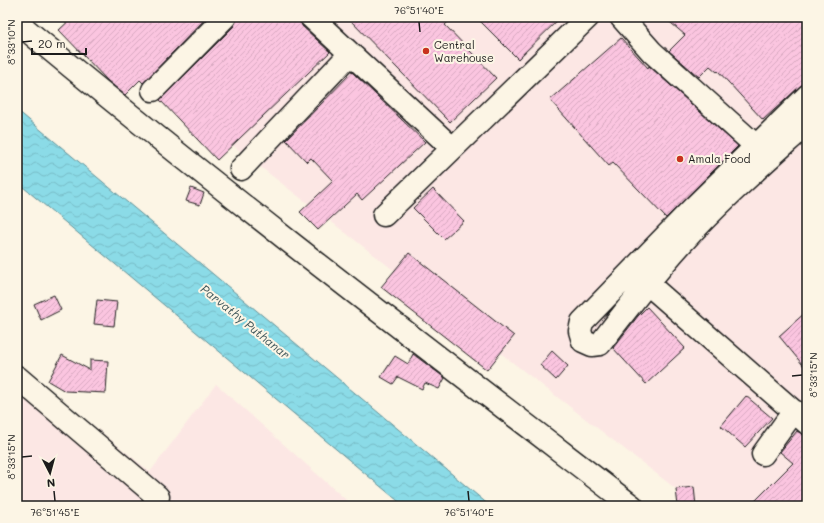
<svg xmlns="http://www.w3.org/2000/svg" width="824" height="523" font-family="Mali,sans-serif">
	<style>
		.built { fill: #fce7e4 }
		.water { fill: url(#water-waves); stroke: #5f8f96 }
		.building { fill: url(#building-hatch); stroke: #1c1c1c }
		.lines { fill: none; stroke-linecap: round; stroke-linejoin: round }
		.minor-casing { stroke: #1c1c1c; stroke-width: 25 }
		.minor { stroke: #fcf5e5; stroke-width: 22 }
		.ticks { fill: none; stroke: #1c1c1c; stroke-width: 1.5 }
		.poi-dot { fill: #c8321e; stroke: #fcf5e5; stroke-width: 1.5 }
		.labels { text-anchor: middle; stroke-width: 4; stroke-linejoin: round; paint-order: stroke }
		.poi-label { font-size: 11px; fill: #1c1c1c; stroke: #fcf5e5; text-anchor: start }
		.water-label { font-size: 12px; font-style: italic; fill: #3d5559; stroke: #fcf5e5 }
		.neatline { fill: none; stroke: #1c1c1c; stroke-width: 1.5 }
		.ticks-label { font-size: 10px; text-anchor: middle; fill: #1c1c1c }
	</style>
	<defs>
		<pattern id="water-waves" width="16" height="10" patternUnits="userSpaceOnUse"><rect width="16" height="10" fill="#8bdbe7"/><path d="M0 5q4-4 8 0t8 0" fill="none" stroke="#77bbc6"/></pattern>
		<pattern id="building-hatch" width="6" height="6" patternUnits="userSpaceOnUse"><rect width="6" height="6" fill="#fbc5e0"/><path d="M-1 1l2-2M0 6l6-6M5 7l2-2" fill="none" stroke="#d7a9c0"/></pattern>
	</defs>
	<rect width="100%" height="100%" fill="#fcf5e5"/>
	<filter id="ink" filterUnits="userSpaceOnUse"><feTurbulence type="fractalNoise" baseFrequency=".025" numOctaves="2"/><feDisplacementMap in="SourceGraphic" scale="8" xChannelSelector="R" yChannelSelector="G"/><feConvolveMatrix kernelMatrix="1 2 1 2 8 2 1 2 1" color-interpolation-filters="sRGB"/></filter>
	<g filter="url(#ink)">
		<!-- built -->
		<path class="built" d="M 67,17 L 807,17 L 807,506 L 698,506 Z
			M 17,363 L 150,472 L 216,384 L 353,506 L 17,506 Z"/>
		<!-- water -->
		<path class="water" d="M 17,110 L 490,506 L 404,506 L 17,182 Z"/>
		<!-- building -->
		<path class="building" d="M 73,17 L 207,17 L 143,83 L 140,80 L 125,95 L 108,81 L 59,30 Z
			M 237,17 L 299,17 L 302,26 L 330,52 L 217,160 L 160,100 L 234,26 Z
			M 347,17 L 453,17 L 445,25 L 496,78 L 450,122 Z
			M 476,17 L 561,17 L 518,59 Z
			M 664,17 L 807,17 L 807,80 L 763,120 L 718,71 L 717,72 L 710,66 L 699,77 L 669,51 L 685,35 Z
			M 621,38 L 648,68 L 649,66 L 738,146 L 666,218 L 613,163 L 609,166 L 550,100 Z
			M 352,72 L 425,142 L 362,200 L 357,194 L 318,230 L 300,212 L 333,181 L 311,158 L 307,162 L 286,140 Z
			M 191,188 L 204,193 L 200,205 L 186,201 Z
			M 433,189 L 464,221 L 444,239 L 413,208 Z
			M 409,253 L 514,336 L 487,370 L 381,287 Z
			M 54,295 L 61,310 L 41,320 L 34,304 Z
			M 97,300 L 117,302 L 114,326 L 94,324 Z
			M 647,307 L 685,348 L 646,384 L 613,348 L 638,316 Z
			M 807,311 L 807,370 L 779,336 Z
			M 552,351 L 568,366 L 556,380 L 540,365 Z
			M 413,354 L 445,378 L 439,389 L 425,383 L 422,389 L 398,377 L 393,384 L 381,377 L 395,356 L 408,364 Z
			M 62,355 L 90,370 L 90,360 L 108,361 L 106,393 L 65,391 L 48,381 Z
			M 746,396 L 772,418 L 745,447 L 721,426 Z
			M 797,431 L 807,437 L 807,506 L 750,506 L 793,463 L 780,452 Z
			M 694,487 L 696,506 L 678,506 L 676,489 Z"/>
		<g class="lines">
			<defs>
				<path id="minor" d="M 311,17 L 452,148
					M 621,17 L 652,52 L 756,146 L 769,155
					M 17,22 C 217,189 425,347 632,506
					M 153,90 L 225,17
					M 807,96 L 694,207 L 582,322 L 580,331 L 583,341 L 592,345 L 600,344 C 626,310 652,276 681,244 C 720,201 764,163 807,124
					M 241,169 L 350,54
					M 384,215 L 588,17
					M 647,283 L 807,423
					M 17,377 L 158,497 L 153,506
					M 763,454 L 794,411"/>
			</defs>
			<!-- minor casing -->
			<use href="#minor" class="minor-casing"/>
			<!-- minor -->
			<use href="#minor" class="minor"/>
		</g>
	</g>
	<!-- ticks -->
	<path class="ticks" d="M 419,22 L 420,32M 22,42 L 32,41M 792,376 L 802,375M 22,457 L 32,456M 54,491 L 55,501M 468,491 L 469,501"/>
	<!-- markers -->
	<g class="poi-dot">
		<circle cx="426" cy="51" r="4"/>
		<circle cx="680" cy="159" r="4"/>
	</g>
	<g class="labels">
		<!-- poi labels -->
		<g class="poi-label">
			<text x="434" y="49">Central<tspan x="434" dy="13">Warehouse</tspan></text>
			<text x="688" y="163">Amala Food</text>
		</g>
		<!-- water labels -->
		<g class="water-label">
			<text transform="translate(245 322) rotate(39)" y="4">Parvathy Puthanar</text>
		</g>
	</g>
	<!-- margin -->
	<rect width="824" height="523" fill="none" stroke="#fcf5e5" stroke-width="44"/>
	<!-- north arrow -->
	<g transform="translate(50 473) rotate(174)" stroke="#fcf5e5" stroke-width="3" paint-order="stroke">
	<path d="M0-3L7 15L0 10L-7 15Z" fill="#1c1c1c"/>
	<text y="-6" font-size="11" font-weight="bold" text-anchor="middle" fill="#1c1c1c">N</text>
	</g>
	<!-- scale -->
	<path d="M32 48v6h54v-6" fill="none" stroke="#1c1c1c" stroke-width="2"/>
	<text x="38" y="48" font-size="12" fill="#1c1c1c" stroke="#fcf5e5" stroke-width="3" paint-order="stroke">20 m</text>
	<rect x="22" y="22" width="780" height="479" class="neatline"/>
	<g class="ticks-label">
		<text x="419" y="14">76°51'40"E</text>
		<text transform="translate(11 42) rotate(-90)" y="4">8°33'10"N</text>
		<text transform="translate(813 375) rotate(-90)" y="4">8°33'15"N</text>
		<text transform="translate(11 457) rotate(-90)" y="4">8°33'15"N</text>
		<text x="55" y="516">76°51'45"E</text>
		<text x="469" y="516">76°51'40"E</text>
	</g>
</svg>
